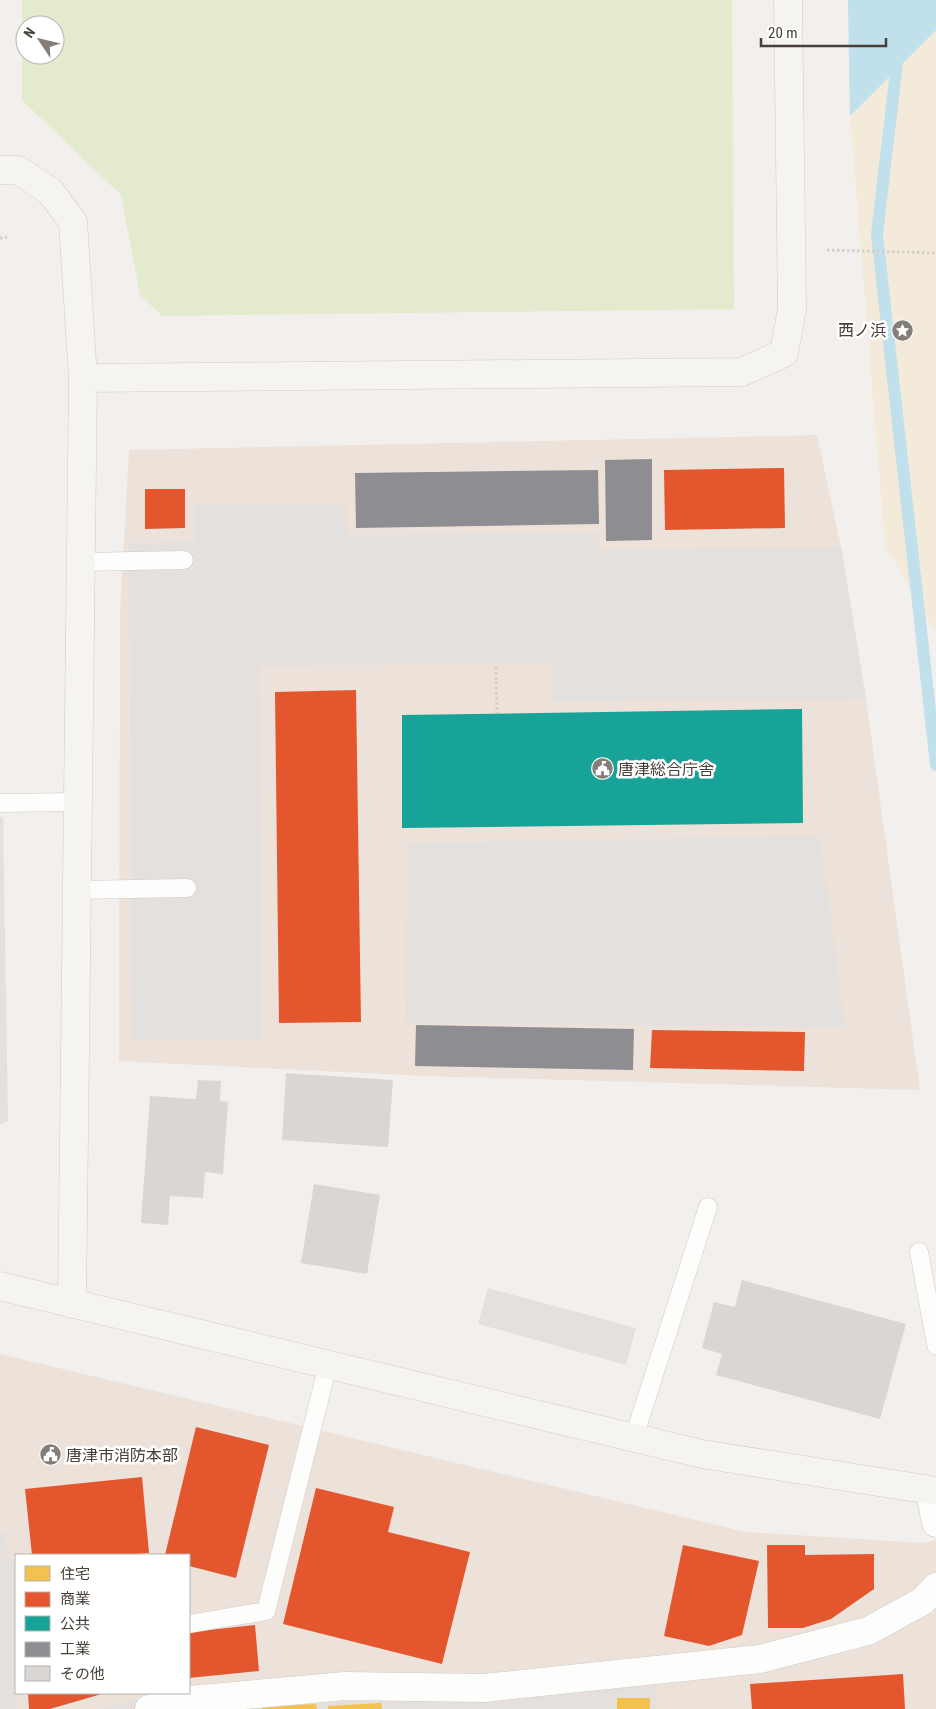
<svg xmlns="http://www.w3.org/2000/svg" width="936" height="1709" font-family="'Roboto Condensed','Noto Sans JP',sans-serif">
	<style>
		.residential { fill: #e5e0db }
		.commercial { fill: #ece2d9 }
		.green { fill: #e3eace; fill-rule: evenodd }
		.sand { fill: #f4ead9 }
		.parking { fill: #e4e0dd }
		.water { fill: #c0e0ec }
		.homes { fill: #f2c14e }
		.shops { fill: #e4572e }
		.public { fill: #17a398 }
		.industry { fill: #8d8d92 }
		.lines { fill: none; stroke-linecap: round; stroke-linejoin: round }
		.stream { stroke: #c0e0ec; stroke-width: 12 }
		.building { fill: #dad6d3 }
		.lane-casing { stroke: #cecbc8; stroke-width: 19 }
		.street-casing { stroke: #cecbc8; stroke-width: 29 }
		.secondary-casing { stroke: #d2ccc5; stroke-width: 29 }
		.path { stroke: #d2cfcb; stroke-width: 3; stroke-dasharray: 2.5 2.5; stroke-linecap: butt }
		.lane { stroke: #fdfdfc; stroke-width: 18 }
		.street { stroke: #fdfdfc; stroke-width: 28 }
		.secondary { stroke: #f6f4f0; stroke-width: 28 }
		.labels { text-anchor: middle; stroke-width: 5; stroke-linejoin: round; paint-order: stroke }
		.poi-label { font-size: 16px; fill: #484039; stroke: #fff; text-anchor: start }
	</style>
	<rect width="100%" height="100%" fill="#f2efec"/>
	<!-- residential -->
	<path class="residential" d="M 0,1531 L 5,1532 L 15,1569 L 17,1709 L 0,1709 Z
		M 660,1658 L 656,1709 L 99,1709 L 157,1693 L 351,1673 Z"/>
	<!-- commercial -->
	<path class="commercial" d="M 817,435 L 841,547 L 866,699 L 920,1090 L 424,1076 L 119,1061 L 120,612 L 129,450 Z
		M 0,1354 L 746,1532 L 924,1543 L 936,1540 L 936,1709 L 656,1709 L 660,1659 L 488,1674 L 351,1673 L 189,1688 L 189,1555 L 16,1555 L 16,1669 L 15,1569 L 5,1532 L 0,1531 Z
		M 17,1693 L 157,1693 L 99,1709 L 17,1709 Z"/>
	<!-- green -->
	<path class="green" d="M 22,0 L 732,0 L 734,309 L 162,316 L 140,295 L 121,195 L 22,100 ZM 25,25 L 55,25 L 55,55 L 25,55 Z"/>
	<!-- sand -->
	<path class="sand" d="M 848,0 L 936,0 L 936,633 L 885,545 L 850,116 Z"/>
	<!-- parking -->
	<path class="parking" d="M 346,503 L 347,535 L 599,533 L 600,550 L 841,547 L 866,699 L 553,702 L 553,663 L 259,666 L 261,1039 L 132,1040 L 129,543 L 195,542 L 195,505 Z
		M 0,817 L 3,817 L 8,1121 L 0,1125 Z
		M 820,836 L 845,1027 L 406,1023 L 407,843 Z
		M 488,1288 L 636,1328 L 626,1365 L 478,1324 Z"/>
	<!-- water -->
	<path class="water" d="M 848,0 L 936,0 L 936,30 L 850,116 Z"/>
	<!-- homes -->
	<path class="homes" d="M 617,1698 L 650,1698 L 650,1709 L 617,1709 Z
		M 381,1703 L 382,1709 L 328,1709 L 328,1706 Z
		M 316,1704 L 317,1709 L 262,1709 L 262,1707 Z"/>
	<!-- shops -->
	<path class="shops" d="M 784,468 L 785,528 L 665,530 L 664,470 Z
		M 145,489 L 185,489 L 185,528 L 145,529 Z
		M 356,690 L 361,1022 L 279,1023 L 275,692 Z
		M 652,1030 L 805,1032 L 804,1071 L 650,1068 Z
		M 196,1427 L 269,1445 L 236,1578 L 189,1566 L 189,1555 L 165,1555 Z
		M 142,1477 L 149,1553 L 124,1555 L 32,1555 L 25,1489 Z
		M 316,1488 L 394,1507 L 388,1532 L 470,1552 L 442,1664 L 283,1624 Z
		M 683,1545 L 759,1561 L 742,1635 L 709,1646 L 664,1636 Z
		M 767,1545 L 805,1545 L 805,1555 L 874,1554 L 874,1589 L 831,1619 L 803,1628 L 768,1628 Z
		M 255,1625 L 259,1671 L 189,1678 L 189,1632 Z
		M 903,1674 L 905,1709 L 752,1709 L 750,1684 Z
		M 28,1693 L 105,1693 L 50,1709 L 29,1709 Z"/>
	<!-- public -->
	<path class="public" d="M 802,709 L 803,823 L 402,828 L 402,715 Z"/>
	<!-- industry -->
	<path class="industry" d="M 652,459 L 652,540 L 606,541 L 605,460 Z
		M 598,470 L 599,524 L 356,528 L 355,473 Z
		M 416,1025 L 634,1029 L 633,1070 L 415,1066 Z"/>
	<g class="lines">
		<!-- stream -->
		<path class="stream" d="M 898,54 L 877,234 L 936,765"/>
	</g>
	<!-- building -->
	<path class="building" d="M 286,1073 L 393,1080 L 388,1147 L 282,1140 Z
		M 198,1080 L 221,1081 L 220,1101 L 228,1102 L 223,1174 L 205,1172 L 203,1198 L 170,1196 L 168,1225 L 141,1223 L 150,1096 L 196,1099 Z
		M 314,1184 L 380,1195 L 367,1274 L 301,1263 Z
		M 742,1280 L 906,1324 L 880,1419 L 716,1375 L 722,1354 L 702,1348 L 714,1302 L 735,1307 Z"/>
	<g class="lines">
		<defs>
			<path id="lane" d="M 81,562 L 184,560
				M 0,803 L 78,802
				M 77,890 L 187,888
				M 919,1252 L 936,1345
				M 634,1437 L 708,1207
				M 189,1624 L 266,1611 L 328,1365"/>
			<path id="street" d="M 930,1491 L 936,1523
				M 149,1709 L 178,1701 L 345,1686 L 484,1688 L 760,1659 L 868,1631 L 923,1601 L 936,1587"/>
			<path id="secondary" d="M 0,170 L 18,170 L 50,191 L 73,222 L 83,378 L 72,1304
				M 83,378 L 742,372 L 784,353 L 792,309 L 788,0
				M 0,1286 L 702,1454 L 936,1491"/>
		</defs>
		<!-- lane casing -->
		<use href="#lane" class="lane-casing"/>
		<!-- street casing -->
		<use href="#street" class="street-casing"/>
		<!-- secondary casing -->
		<use href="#secondary" class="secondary-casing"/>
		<!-- path -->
		<path class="path" d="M 0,238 L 7,237
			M 827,250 L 936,253
			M 496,667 L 497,713"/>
		<!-- lane -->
		<use href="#lane" class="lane"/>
		<!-- street -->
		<use href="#street" class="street"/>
		<!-- secondary -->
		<use href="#secondary" class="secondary"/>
	</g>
	<!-- icons -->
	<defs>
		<symbol id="sight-disc" viewBox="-11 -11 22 22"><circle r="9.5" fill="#847d78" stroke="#fff"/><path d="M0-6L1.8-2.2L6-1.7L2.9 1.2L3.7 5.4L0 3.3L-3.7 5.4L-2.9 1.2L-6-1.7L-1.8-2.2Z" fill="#fff"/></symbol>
		<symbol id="civic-disc" viewBox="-11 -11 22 22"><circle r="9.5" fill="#847d78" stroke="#fff"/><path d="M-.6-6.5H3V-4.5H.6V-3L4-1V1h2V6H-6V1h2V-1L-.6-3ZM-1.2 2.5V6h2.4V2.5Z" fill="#fff"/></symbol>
	</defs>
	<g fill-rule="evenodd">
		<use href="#sight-disc" x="890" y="318" width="25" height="25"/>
		<use href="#civic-disc" x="590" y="756" width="25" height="25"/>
		<use href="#civic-disc" x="38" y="1442" width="25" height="25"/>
	</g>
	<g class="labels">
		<!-- poi labels -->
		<g class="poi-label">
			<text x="886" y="336" text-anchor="end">西ノ浜</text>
			<text x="618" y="775">唐津総合庁舎</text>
			<text x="66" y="1461">唐津市消防本部</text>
		</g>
	</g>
	<!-- legend -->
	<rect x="15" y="1554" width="175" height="140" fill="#ffffff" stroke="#b6b3b0"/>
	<rect x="25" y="1566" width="25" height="15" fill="#f2c14e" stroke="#b6b3b0"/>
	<text x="60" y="1579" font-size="15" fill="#484039">住宅</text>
	<rect x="25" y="1592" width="25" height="15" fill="#e4572e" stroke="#b6b3b0"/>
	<text x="60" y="1604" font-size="15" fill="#484039">商業</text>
	<rect x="25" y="1616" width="25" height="15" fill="#17a398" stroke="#b6b3b0"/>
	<text x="60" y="1629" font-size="15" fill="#484039">公共</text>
	<rect x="25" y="1642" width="25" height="15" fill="#8d8d92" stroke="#b6b3b0"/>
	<text x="60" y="1654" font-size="15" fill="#484039">工業</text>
	<rect x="25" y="1666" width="25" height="15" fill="#dad6d3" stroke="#b6b3b0"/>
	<text x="60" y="1679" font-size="15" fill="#484039">その他</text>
	<!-- north arrow -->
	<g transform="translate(40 40) rotate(305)"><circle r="24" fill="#ffffff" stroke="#b6b3b0"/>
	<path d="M0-4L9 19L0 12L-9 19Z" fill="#847d78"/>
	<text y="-8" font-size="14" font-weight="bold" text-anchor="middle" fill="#484039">N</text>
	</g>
	<!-- scale -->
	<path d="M761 38v8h125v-8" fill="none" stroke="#484039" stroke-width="2.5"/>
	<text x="768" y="38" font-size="15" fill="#484039" stroke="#ffffff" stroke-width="4" paint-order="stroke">20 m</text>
</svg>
